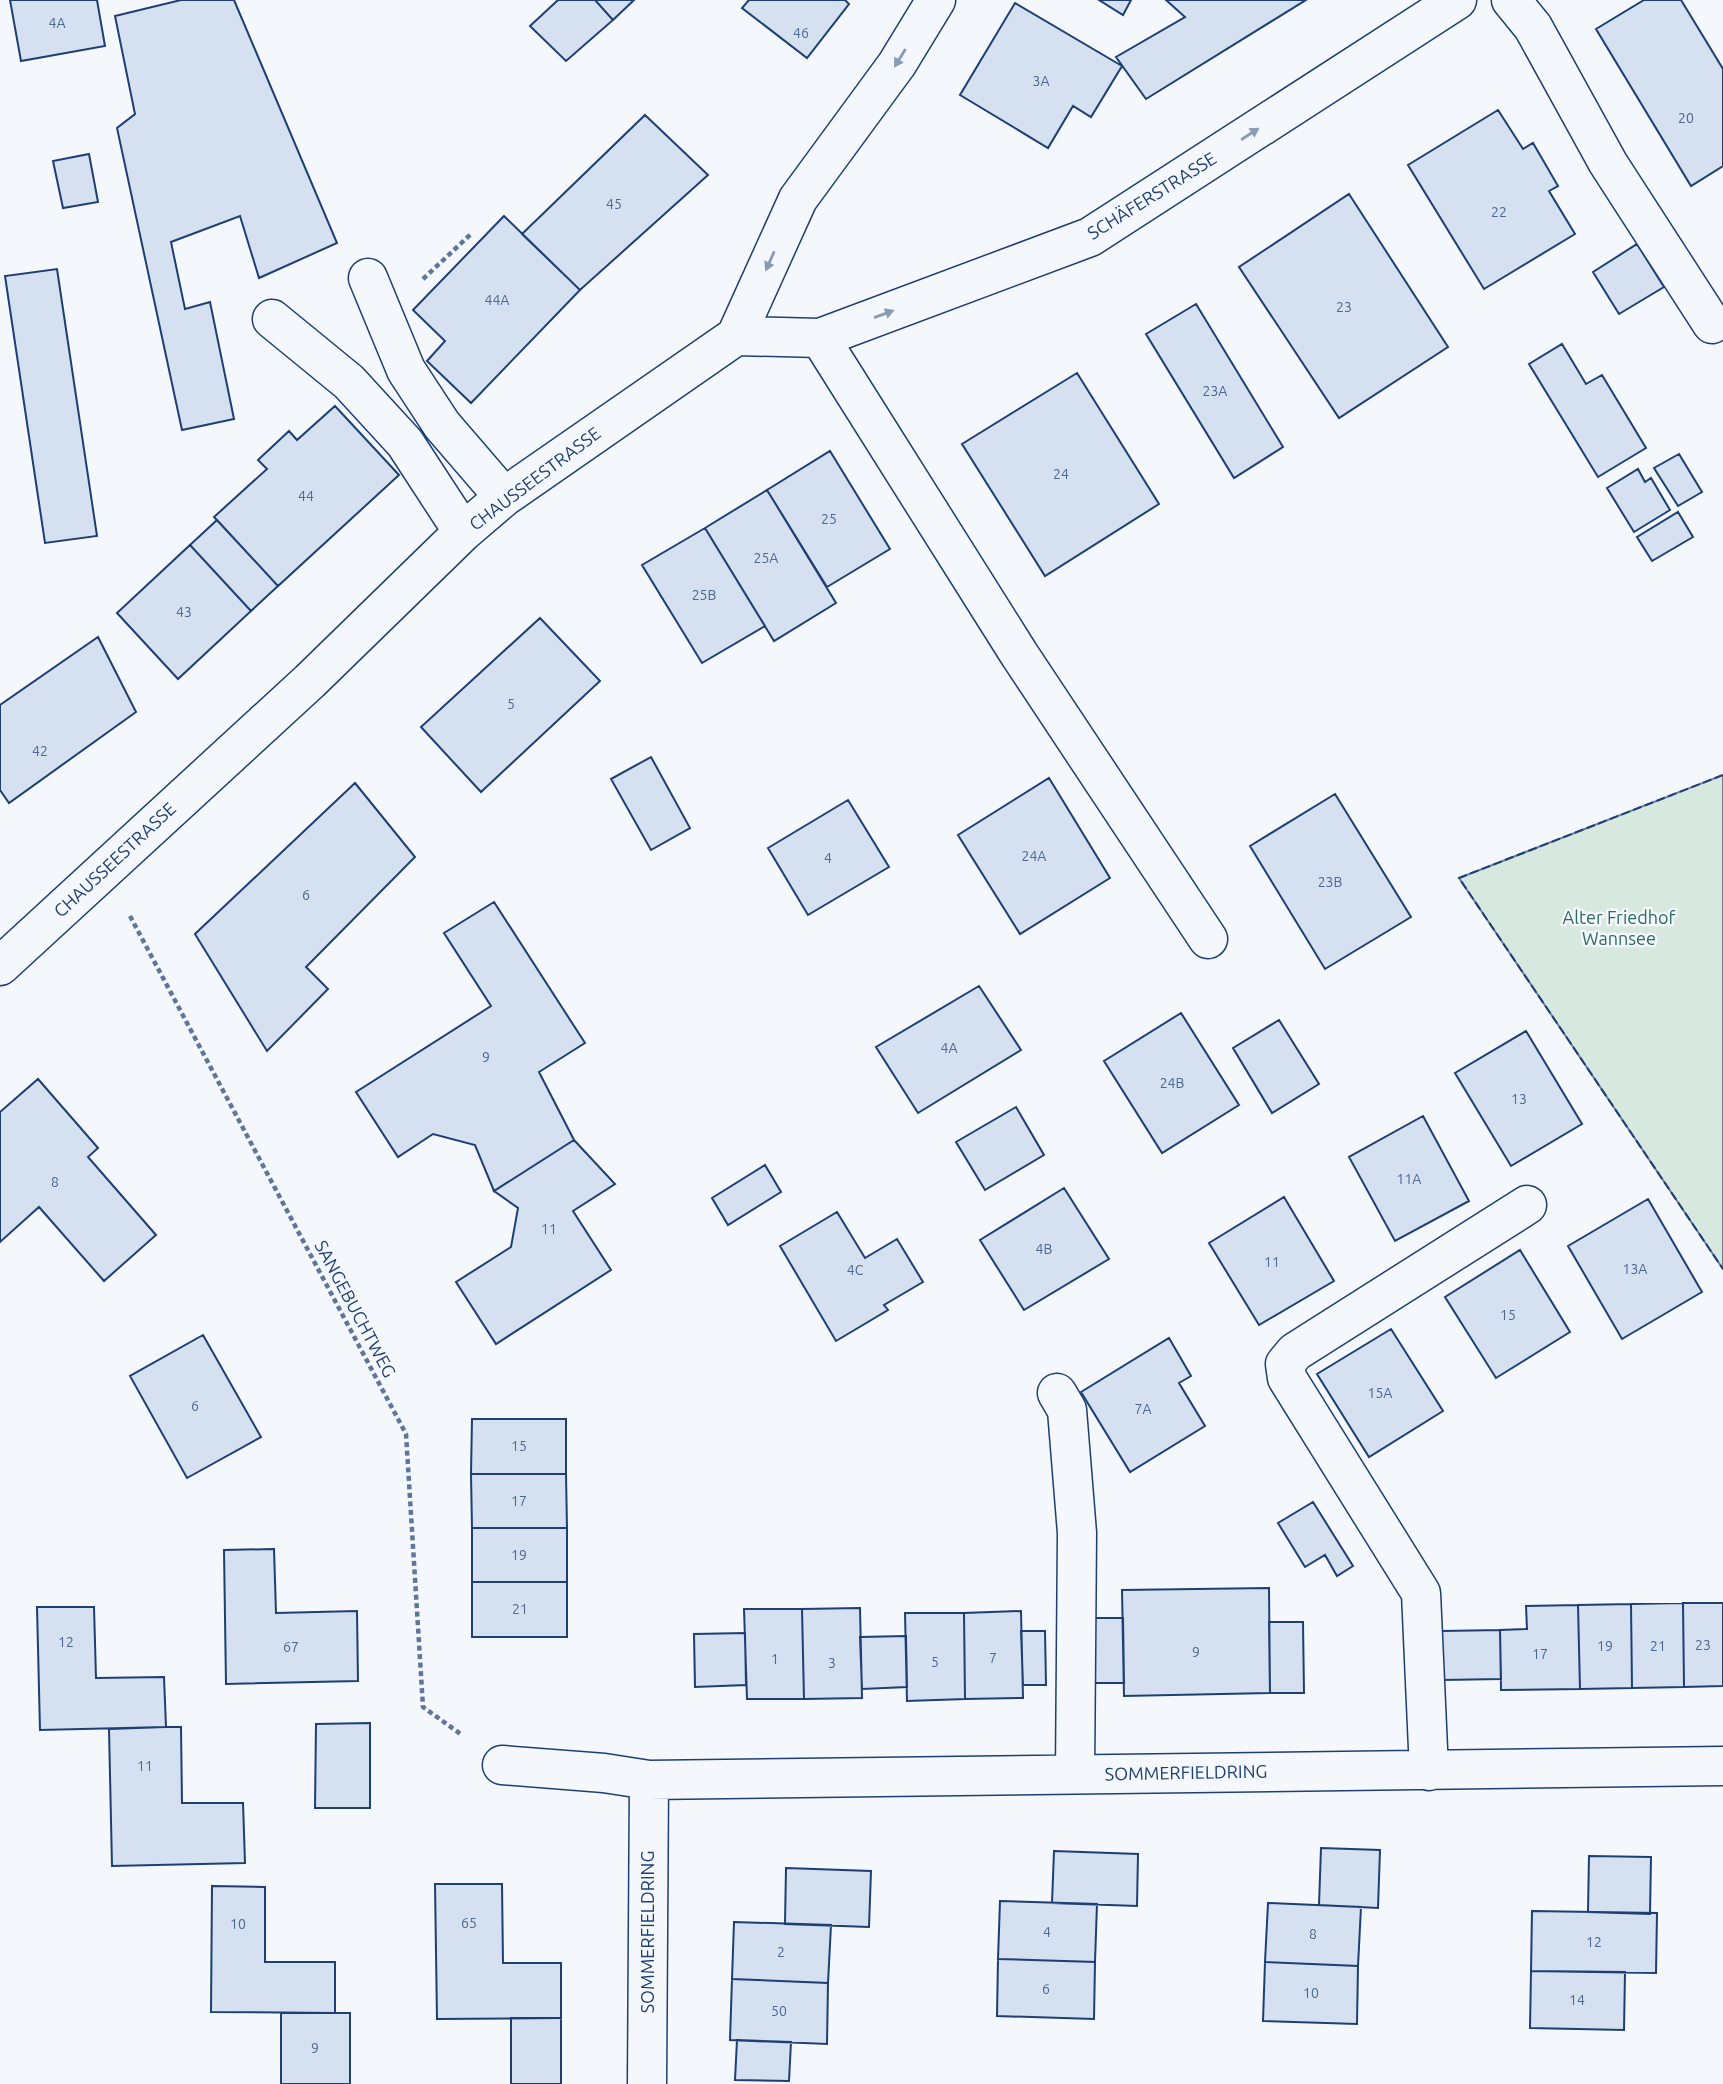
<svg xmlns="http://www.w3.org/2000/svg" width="1723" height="2084" font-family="Ubuntu,sans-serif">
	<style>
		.green { fill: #d7e8df; stroke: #687fa3; stroke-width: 2 }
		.building { fill: #d5e0f0; stroke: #1d3f73; stroke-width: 2 }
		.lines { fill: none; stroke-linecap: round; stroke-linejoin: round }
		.minor-casing { stroke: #1d3f73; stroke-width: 41 }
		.path { stroke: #5e769c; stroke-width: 4.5; stroke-dasharray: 5 3.5; stroke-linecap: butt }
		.minor { stroke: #f4f7fb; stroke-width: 38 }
		.fence { stroke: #1d3f73; stroke-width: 2; stroke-dasharray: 9 3.5; stroke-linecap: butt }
		.oneway { fill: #889bb7 }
		.labels { text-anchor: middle; stroke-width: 5; stroke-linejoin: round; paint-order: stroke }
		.number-label { font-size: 14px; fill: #4b6792 }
		.street-label { font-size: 18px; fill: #1d3f73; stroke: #f4f7fb }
		.park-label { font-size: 18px; fill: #2c6c60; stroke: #f4f7fb }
	</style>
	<rect width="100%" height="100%" fill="#f4f7fb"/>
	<!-- green -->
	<path class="green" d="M 1723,775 L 1723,1269 L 1459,878 Z"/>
	<!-- building -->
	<path class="building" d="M 10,0 L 97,0 L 105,46 L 21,61 Z
		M 181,0 L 234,0 L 337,243 L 259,278 L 240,216 L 171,242 L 185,309 L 210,302 L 234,419 L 182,430 L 117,128 L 135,114 L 115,16 Z
		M 558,0 L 595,0 L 613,20 L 566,61 L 530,26 Z
		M 595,0 L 634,0 L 613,20 Z
		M 749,0 L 845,0 L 849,4 L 807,58 L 742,8 Z
		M 1099,0 L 1131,0 L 1123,15 Z
		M 1166,0 L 1306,0 L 1146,99 L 1116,57 L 1185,17 Z
		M 1644,0 L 1681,0 L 1723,69 L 1723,166 L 1691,186 L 1596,29 Z
		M 1015,3 L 1122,66 L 1091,117 L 1073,106 L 1048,148 L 960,95 Z
		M 1498,110 L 1523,149 L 1533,143 L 1558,186 L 1549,191 L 1575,234 L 1484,289 L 1408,165 Z
		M 645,115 L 708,175 L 580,290 L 522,234 Z
		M 89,154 L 98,202 L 63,208 L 53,161 Z
		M 1349,194 L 1448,347 L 1339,418 L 1239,267 Z
		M 504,216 L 580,290 L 471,403 L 427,361 L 445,341 L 413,310 Z
		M 1637,244 L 1664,287 L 1619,314 L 1593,272 Z
		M 57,269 L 97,536 L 45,543 L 5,276 Z
		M 1196,304 L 1283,447 L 1234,478 L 1146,334 Z
		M 1562,344 L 1586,384 L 1602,375 L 1646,448 L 1598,477 L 1529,364 Z
		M 1077,373 L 1159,504 L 1045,576 L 962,444 Z
		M 335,406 L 399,475 L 278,586 L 214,517 L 267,469 L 258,460 L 289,431 L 297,440 Z
		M 830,451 L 890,549 L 827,587 L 767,490 Z
		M 1679,454 L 1702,492 L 1678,506 L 1654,468 Z
		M 1638,469 L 1645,482 L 1651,478 L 1670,510 L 1634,532 L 1607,488 Z
		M 767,490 L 836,603 L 774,641 L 705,528 Z
		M 1678,512 L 1693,537 L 1652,561 L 1637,537 Z
		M 217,520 L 278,586 L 251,611 L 190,545 Z
		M 705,528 L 765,626 L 702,663 L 642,565 Z
		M 190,545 L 251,611 L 178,679 L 117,613 Z
		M 540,618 L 600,681 L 481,792 L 421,727 Z
		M 98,637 L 136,712 L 9,803 L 0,790 L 0,705 Z
		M 651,757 L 690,828 L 651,850 L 611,779 Z
		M 1049,778 L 1110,878 L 1020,934 L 958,835 Z
		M 355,783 L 415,857 L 306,967 L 328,989 L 267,1051 L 195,934 Z
		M 1335,794 L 1411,917 L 1325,969 L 1250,846 Z
		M 848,800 L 889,867 L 808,915 L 768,848 Z
		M 494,902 L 585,1043 L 539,1072 L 574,1140 L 494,1191 L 475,1145 L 433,1134 L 398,1157 L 356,1092 L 491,1006 L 444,933 Z
		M 979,986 L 1021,1050 L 918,1113 L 876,1047 Z
		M 1181,1013 L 1239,1105 L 1162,1153 L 1104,1061 Z
		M 1279,1020 L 1319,1084 L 1272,1113 L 1233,1048 Z
		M 1526,1031 L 1582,1124 L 1511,1166 L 1455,1073 Z
		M 38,1079 L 98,1148 L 88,1157 L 156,1235 L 104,1281 L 39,1207 L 0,1242 L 0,1112 Z
		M 1016,1107 L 1044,1155 L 985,1190 L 956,1142 Z
		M 1423,1116 L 1469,1201 L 1395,1241 L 1349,1157 Z
		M 574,1140 L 615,1184 L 573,1211 L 611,1270 L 496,1344 L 456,1282 L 511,1247 L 518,1208 L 494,1191 Z
		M 765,1165 L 781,1192 L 728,1225 L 712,1198 Z
		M 1064,1188 L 1109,1259 L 1024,1310 L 980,1240 Z
		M 1284,1197 L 1334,1281 L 1259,1325 L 1209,1243 Z
		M 1648,1199 L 1702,1292 L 1622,1339 L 1568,1246 Z
		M 837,1212 L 865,1258 L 897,1239 L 923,1282 L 884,1305 L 888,1310 L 836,1341 L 780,1246 Z
		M 1520,1250 L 1570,1332 L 1496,1378 L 1445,1297 Z
		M 1391,1329 L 1443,1411 L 1369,1457 L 1317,1374 Z
		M 203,1335 L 261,1437 L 187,1478 L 130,1376 Z
		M 1169,1338 L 1191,1376 L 1179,1383 L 1205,1426 L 1130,1472 L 1081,1392 Z
		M 472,1419 L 566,1419 L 566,1474 L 471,1474 Z
		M 471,1474 L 566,1474 L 567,1528 L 472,1528 Z
		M 1313,1502 L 1353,1566 L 1337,1576 L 1325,1555 L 1305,1567 L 1278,1523 Z
		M 472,1528 L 567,1528 L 567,1582 L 472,1582 Z
		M 274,1549 L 276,1613 L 357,1611 L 358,1681 L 226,1684 L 224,1550 Z
		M 472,1582 L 567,1582 L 567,1637 L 472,1637 Z
		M 1269,1588 L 1270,1693 L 1124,1696 L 1122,1590 Z
		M 1683,1603 L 1684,1687 L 1632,1688 L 1631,1604 Z
		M 1683,1603 L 1723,1603 L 1723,1686 L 1684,1687 Z
		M 1631,1604 L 1632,1688 L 1580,1689 L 1578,1605 Z
		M 1578,1605 L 1580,1689 L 1501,1690 L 1500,1630 L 1527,1629 L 1526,1606 Z
		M 37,1607 L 94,1607 L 96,1678 L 164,1677 L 166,1727 L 40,1730 Z
		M 860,1608 L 862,1698 L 804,1699 L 802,1609 Z
		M 744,1609 L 802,1609 L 804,1699 L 747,1699 Z
		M 1021,1611 L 1023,1698 L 965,1699 L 964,1613 Z
		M 905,1613 L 964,1613 L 965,1699 L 907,1701 Z
		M 1092,1618 L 1123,1618 L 1124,1683 L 1094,1683 Z
		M 1269,1622 L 1303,1622 L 1304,1693 L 1270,1693 Z
		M 1500,1630 L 1501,1679 L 1442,1680 L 1442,1631 Z
		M 1021,1631 L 1045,1631 L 1046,1685 L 1023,1685 Z
		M 745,1633 L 746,1685 L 695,1687 L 694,1634 Z
		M 906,1636 L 907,1687 L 862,1689 L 860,1637 Z
		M 370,1723 L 370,1808 L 315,1808 L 316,1724 Z
		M 166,1727 L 181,1727 L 182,1803 L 243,1803 L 245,1863 L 112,1866 L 109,1729 Z
		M 1321,1848 L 1380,1850 L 1378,1908 L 1319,1905 Z
		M 1054,1851 L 1138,1854 L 1137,1906 L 1052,1903 Z
		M 1589,1856 L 1651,1857 L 1650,1914 L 1588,1912 Z
		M 786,1868 L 871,1871 L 869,1927 L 785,1924 Z
		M 435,1884 L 502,1884 L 503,1963 L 561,1963 L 561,2018 L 437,2019 Z
		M 212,1886 L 265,1887 L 265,1962 L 335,1962 L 335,2013 L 211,2012 Z
		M 1000,1901 L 1097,1904 L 1095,1962 L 998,1959 Z
		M 1268,1903 L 1361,1907 L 1358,1966 L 1265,1962 Z
		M 1532,1911 L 1657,1913 L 1656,1973 L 1531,1971 Z
		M 734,1922 L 831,1925 L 828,1983 L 732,1979 Z
		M 998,1959 L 1095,1962 L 1094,2019 L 997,2016 Z
		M 1265,1962 L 1358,1966 L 1357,2024 L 1263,2021 Z
		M 1531,1971 L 1625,1972 L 1624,2030 L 1530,2028 Z
		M 732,1979 L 828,1983 L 827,2044 L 730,2040 Z
		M 281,2013 L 350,2013 L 350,2084 L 281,2084 Z
		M 511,2018 L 561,2018 L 561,2084 L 511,2084 Z
		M 737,2040 L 791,2042 L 789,2081 L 735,2080 Z"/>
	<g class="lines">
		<defs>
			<path id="minor" d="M 1511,0 L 1533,27 L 1608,163 L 1712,324
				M 368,278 L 406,370 L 442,425 L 504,497
				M 272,319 L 349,382 L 405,443 L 463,532
				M 736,336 L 820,338 L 1090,237 L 1457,0
				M 820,338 L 1019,654 L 1208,939
				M 0,966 L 310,681 L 463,532 L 504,497 L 736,336 L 798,199 L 897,64 L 936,0
				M 1057,1393 L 1067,1410 L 1077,1533 L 1075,1774
				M 502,1765 L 604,1773 L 649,1780 L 1723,1766
				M 1429,1771 L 1421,1593 L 1287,1378 L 1285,1364 L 1295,1352 L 1527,1205
				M 647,2084 L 649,1780"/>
		</defs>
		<!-- minor casing -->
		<use href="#minor" class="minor-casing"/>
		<!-- path -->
		<path class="path" d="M 423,279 L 471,234
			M 130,916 L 406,1434 L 423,1707 L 462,1735"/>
		<!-- minor -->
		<use href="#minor" class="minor"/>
		<!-- fence -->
		<path class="fence" d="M 1723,775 L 1459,878 L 1723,1269"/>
	</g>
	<!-- one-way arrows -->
	<defs><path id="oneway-solid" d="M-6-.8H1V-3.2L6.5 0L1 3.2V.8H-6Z" transform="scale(1.75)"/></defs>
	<g class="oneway">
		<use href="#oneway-solid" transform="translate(900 58) rotate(122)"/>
		<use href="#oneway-solid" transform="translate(1250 134) rotate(-33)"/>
		<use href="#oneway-solid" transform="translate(770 261) rotate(114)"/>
		<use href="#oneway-solid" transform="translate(884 314) rotate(-20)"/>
	</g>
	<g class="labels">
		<!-- number labels -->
		<g class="number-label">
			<text x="57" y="28">4A</text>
			<text x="801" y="38">46</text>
			<text x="1041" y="86">3A</text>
			<text x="1686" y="123">20</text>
			<text x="614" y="209">45</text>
			<text x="1499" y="217">22</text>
			<text x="497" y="305">44A</text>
			<text x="1344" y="312">23</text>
			<text x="1215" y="396">23A</text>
			<text x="1061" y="479">24</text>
			<text x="306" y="501">44</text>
			<text x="829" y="524">25</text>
			<text x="766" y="563">25A</text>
			<text x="704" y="600">25B</text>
			<text x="184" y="617">43</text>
			<text x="511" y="709">5</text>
			<text x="40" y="756">42</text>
			<text x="1034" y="861">24A</text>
			<text x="828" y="863">4</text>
			<text x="1330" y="887">23B</text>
			<text x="306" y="900">6</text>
			<text x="949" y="1053">4A</text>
			<text x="486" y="1062">9</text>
			<text x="1172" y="1088">24B</text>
			<text x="1519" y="1104">13</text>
			<text x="1409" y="1184">11A</text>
			<text x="55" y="1187">8</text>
			<text x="549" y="1234">11</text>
			<text x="1044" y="1254">4B</text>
			<text x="1272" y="1267">11</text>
			<text x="1635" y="1274">13A</text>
			<text x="855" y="1275">4C</text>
			<text x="1508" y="1320">15</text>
			<text x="1380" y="1398">15A</text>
			<text x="195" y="1411">6</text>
			<text x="1143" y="1414">7A</text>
			<text x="519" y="1451">15</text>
			<text x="519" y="1506">17</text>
			<text x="519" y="1560">19</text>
			<text x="520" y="1614">21</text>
			<text x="66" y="1647">12</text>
			<text x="1703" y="1650">23</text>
			<text x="1605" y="1651">19</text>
			<text x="1658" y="1651">21</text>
			<text x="291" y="1652">67</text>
			<text x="1196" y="1657">9</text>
			<text x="1540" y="1659">17</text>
			<text x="993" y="1663">7</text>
			<text x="775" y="1664">1</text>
			<text x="935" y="1667">5</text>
			<text x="832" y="1668">3</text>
			<text x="145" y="1771">11</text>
			<text x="469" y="1928">65</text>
			<text x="238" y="1929">10</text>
			<text x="1047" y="1937">4</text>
			<text x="1313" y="1939">8</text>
			<text x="1594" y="1947">12</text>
			<text x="781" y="1957">2</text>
			<text x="1046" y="1994">6</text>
			<text x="1311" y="1998">10</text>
			<text x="1577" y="2005">14</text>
			<text x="779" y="2016">50</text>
			<text x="315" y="2053">9</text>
		</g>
		<!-- street labels -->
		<g class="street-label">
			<text transform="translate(1152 196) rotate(-32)" y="6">SCHÄFERSTRASSE</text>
			<text transform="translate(535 479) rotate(-37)" y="6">CHAUSSEESTRASSE</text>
			<text transform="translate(115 860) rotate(-43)" y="6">CHAUSSEESTRASSE</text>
			<text transform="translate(355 1309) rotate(62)" y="6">SANGEBUCHTWEG</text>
			<text transform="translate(1186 1773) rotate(-1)" y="6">SOMMERFIELDRING</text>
			<text transform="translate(648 1932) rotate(-90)" y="6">SOMMERFIELDRING</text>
		</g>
		<!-- park labels -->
		<g class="park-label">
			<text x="1619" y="924">Alter Friedhof<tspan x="1619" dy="21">Wannsee</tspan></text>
		</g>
	</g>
</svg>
